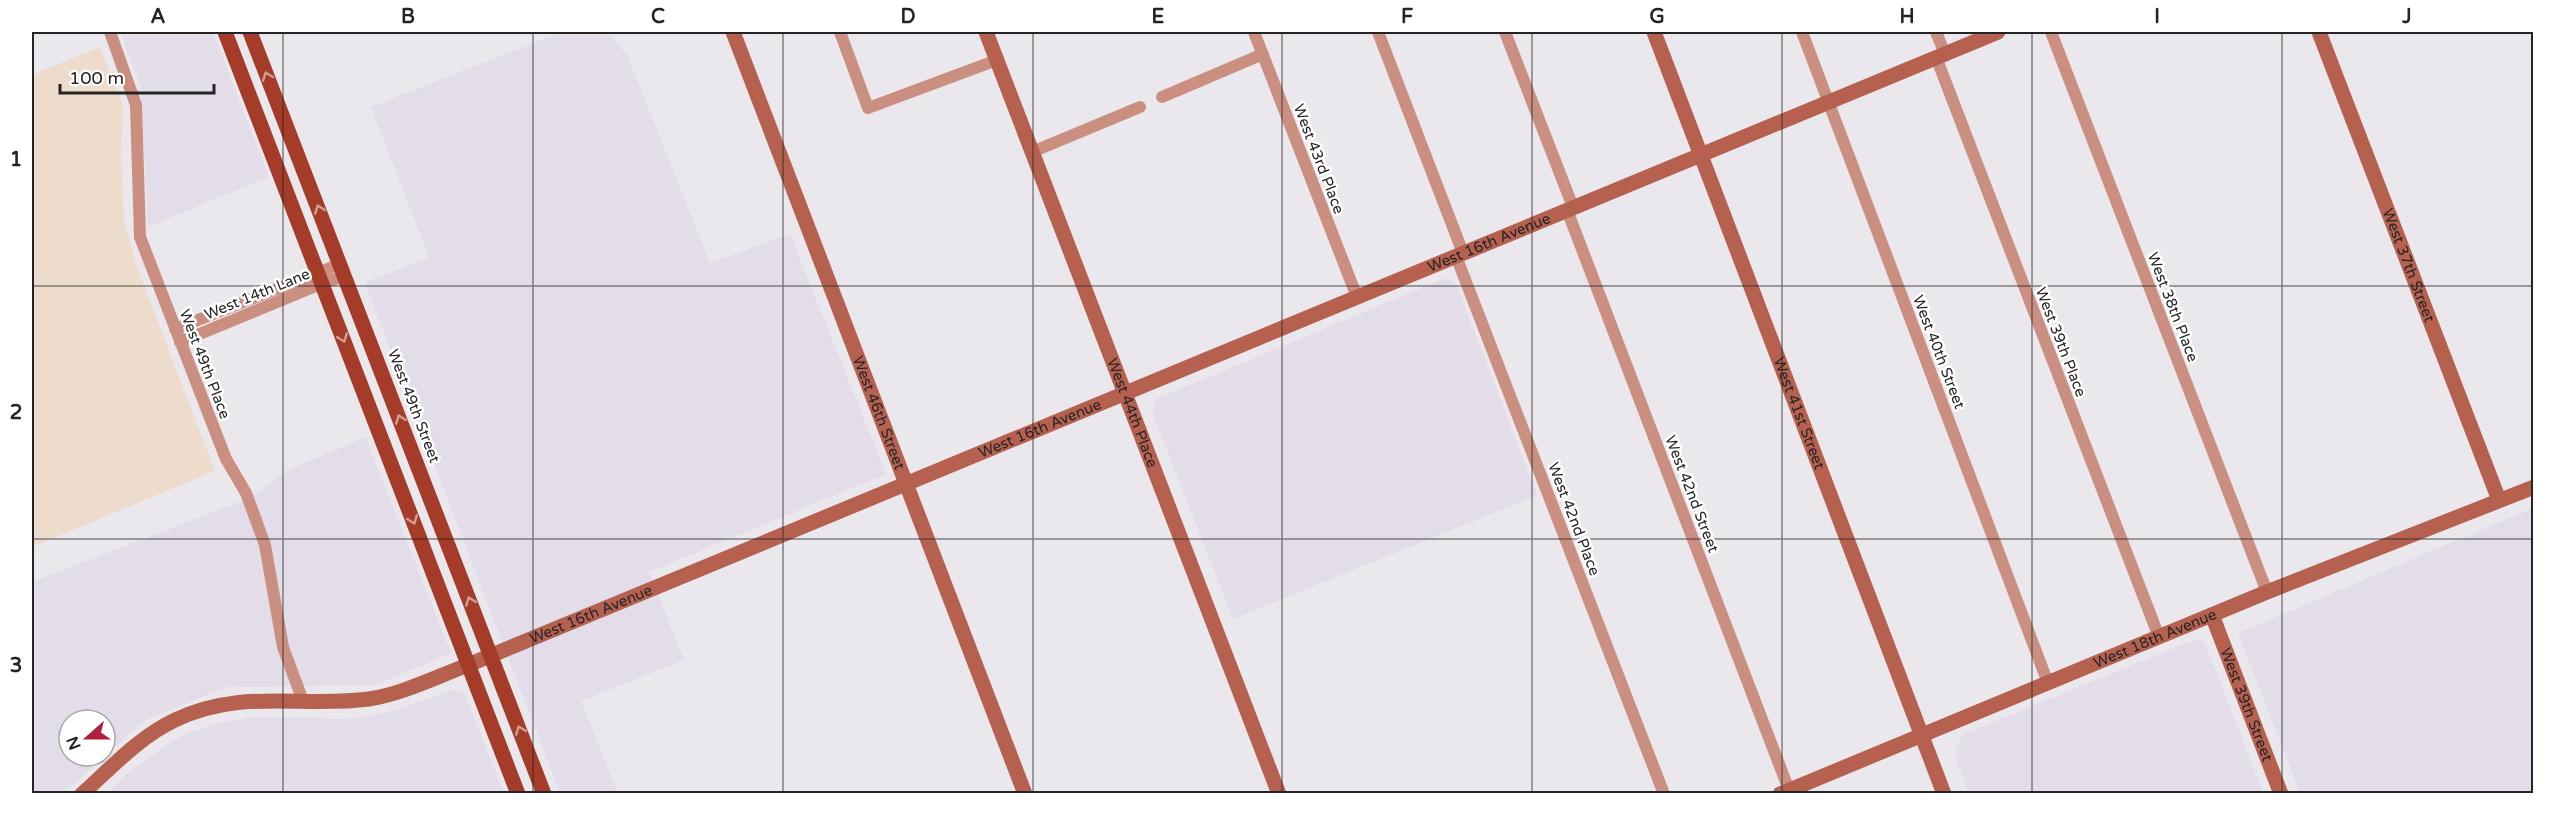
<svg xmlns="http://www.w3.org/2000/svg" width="2565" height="825" font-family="'Varela Round',sans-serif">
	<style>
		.built { fill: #e2dde9 }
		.medical { fill: #eddccb }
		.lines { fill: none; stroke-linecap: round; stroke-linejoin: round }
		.street { stroke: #cb8f82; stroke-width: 12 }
		.secondary { stroke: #b66150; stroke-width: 15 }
		.primary { stroke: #a53c29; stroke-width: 15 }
		.oneway { stroke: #d29e94 }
		.grid { fill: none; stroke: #242425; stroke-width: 1.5; stroke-opacity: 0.55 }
		.labels { text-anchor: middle; stroke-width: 5; stroke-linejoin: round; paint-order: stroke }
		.street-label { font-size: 15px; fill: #242425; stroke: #fff }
		.neatline { fill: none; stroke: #242425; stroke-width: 2 }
		.grid-label { font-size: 20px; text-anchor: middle; font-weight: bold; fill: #242425 }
	</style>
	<rect width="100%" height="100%" fill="#eae8ed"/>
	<!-- built -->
	<path class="built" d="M 120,32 L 213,32 L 269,177 L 148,227 L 141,86 Z
		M 562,32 L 607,32 L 627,55 L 710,263 L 790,234 L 886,474 L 649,572 L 684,660 L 581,701 L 618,793 L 560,793 L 365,283 L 429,257 L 371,107 Z
		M 1443,279 L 1450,279 L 1456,284 L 1537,495 L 1233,619 L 1152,412 L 1156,399 Z
		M 365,437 L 451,653 L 375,685 L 227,687 L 145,720 L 105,756 L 105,720 L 69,720 L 69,756 L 105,756 L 64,793 L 32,794 L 32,582 L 252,497 L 286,471 Z
		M 2533,508 L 2533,793 L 2300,793 L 2238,633 Z
		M 2196,639 L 2200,639 L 2205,643 L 2263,793 L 1969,793 L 1956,759 L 1956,748 L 1962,735 Z
		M 454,689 L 464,693 L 504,793 L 108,793 L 126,775 L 166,745 L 189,733 L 221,722 L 257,717 L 353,719 L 397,710 Z"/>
	<!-- medical -->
	<path class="medical" d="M 100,47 L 123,106 L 121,155 L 124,220 L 136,264 L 215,471 L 32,547 L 32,75 Z"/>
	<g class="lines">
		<!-- street -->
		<path class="street" d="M 110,32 L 136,105 L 140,237 L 226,459 L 246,493 L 265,545 L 283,647 L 303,701
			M 840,32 L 868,108 L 997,60
			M 1254,32 L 1357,297
			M 1378,32 L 1463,253
			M 1505,32 L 1573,207
			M 1802,32 L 2048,683
			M 1936,32 L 1945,54
			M 2051,32 L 2267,592
			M 1936,57 L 2159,637
			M 1162,97 L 1263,54
			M 1032,152 L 1140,107
			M 1567,210 L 1789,790
			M 1456,256 L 1664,794
			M 175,329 L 340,264
			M 180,342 L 323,283 L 345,276"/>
		<!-- secondary -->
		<g class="secondary">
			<path id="s1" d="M 733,32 L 1025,794"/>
			<path id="s2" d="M 986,32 L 1279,794"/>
			<path id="s3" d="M 1654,32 L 1944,794"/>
			<path id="s4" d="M 2319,32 L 2499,500"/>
			<path id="s5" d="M 2212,615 L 2281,794"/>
			<path id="s6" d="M 82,794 C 111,768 139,737 175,720 C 242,688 300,708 369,699 C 402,694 436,677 468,665 L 1998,32"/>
			<path id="s7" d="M 1780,794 L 2267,592 L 2534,487"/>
		</g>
		<!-- primary -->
		<path class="primary" d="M 225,32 L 518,794
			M 250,32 L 544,794"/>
	</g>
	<!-- one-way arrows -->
	<defs><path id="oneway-chevron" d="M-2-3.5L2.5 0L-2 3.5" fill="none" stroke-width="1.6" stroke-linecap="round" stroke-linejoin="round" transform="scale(1.5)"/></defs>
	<g class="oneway">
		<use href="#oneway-chevron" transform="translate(267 76) rotate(-111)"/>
		<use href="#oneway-chevron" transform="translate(319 209) rotate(-111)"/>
		<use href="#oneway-chevron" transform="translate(343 338) rotate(69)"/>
		<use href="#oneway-chevron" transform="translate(400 419) rotate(-111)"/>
		<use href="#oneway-chevron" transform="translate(413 520) rotate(69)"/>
		<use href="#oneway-chevron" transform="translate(470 601) rotate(-111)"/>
		<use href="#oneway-chevron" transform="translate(520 730) rotate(-111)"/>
	</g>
	<!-- grid -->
	<path class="grid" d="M 283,32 L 283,794M 533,32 L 533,794M 783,32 L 783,794M 1033,32 L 1033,794M 1282,32 L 1282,794M 1532,32 L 1532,794M 1782,32 L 1782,794M 2032,32 L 2032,794M 2282,32 L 2282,794M 32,286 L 2534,286M 32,539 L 2534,539"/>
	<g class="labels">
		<!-- street labels -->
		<g class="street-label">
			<text transform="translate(1319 159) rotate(69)" y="5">West 43rd Place</text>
			<text dy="5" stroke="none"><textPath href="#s6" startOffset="1526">West 16th Avenue</textPath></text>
			<text dy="5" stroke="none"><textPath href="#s4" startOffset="250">West 37th Street</textPath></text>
			<text transform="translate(257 294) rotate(-22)" y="5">West 14th Lane</text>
			<text transform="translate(2173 307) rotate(69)" y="5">West 38th Place</text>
			<text transform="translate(2061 342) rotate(69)" y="5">West 39th Place</text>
			<text transform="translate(1939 352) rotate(69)" y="5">West 40th Street</text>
			<text transform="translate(205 364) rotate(69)" y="5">West 49th Place</text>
			<text transform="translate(414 406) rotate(69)" y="5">West 49th Street</text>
			<text dy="5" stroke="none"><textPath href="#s1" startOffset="408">West 46th Street</textPath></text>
			<text dy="5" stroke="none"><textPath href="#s3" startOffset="408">West 41st Street</textPath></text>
			<text dy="5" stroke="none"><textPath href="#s2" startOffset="408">West 44th Place</textPath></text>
			<text dy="5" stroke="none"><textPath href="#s6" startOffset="1040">West 16th Avenue</textPath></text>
			<text transform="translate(1692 494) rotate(69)" y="5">West 42nd Street</text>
			<text transform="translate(1574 519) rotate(69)" y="5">West 42nd Place</text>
			<text dy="5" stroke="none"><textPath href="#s6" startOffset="554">West 16th Avenue</textPath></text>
			<text dy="5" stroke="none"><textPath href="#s7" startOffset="406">West 18th Avenue</textPath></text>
			<text dy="5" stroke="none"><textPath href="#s5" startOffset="96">West 39th Street</textPath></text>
		</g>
	</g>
	<!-- border -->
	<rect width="2565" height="825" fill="none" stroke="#ffffff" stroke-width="66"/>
	<!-- north arrow -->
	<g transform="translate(87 738) rotate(249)"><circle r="28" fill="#ffffff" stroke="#a7a7a8" stroke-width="1.5"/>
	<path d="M0-4.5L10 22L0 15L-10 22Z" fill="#b11f40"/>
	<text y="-9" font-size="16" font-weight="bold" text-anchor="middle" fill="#242425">N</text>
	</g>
	<!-- scale -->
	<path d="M60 84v9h154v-9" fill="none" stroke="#242425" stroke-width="3"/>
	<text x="69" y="84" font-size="18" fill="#242425" stroke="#ffffff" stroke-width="4.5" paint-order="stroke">100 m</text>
	<rect x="33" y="33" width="2499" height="759" class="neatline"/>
	<g class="grid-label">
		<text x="158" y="23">A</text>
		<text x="408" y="23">B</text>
		<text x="658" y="23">C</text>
		<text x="908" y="23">D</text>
		<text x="1158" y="23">E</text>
		<text x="1407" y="23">F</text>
		<text x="1657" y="23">G</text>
		<text x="1907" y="23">H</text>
		<text x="2157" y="23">I</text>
		<text x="2407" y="23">J</text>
		<text x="16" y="166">1</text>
		<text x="16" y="419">2</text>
		<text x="16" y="672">3</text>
	</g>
</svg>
